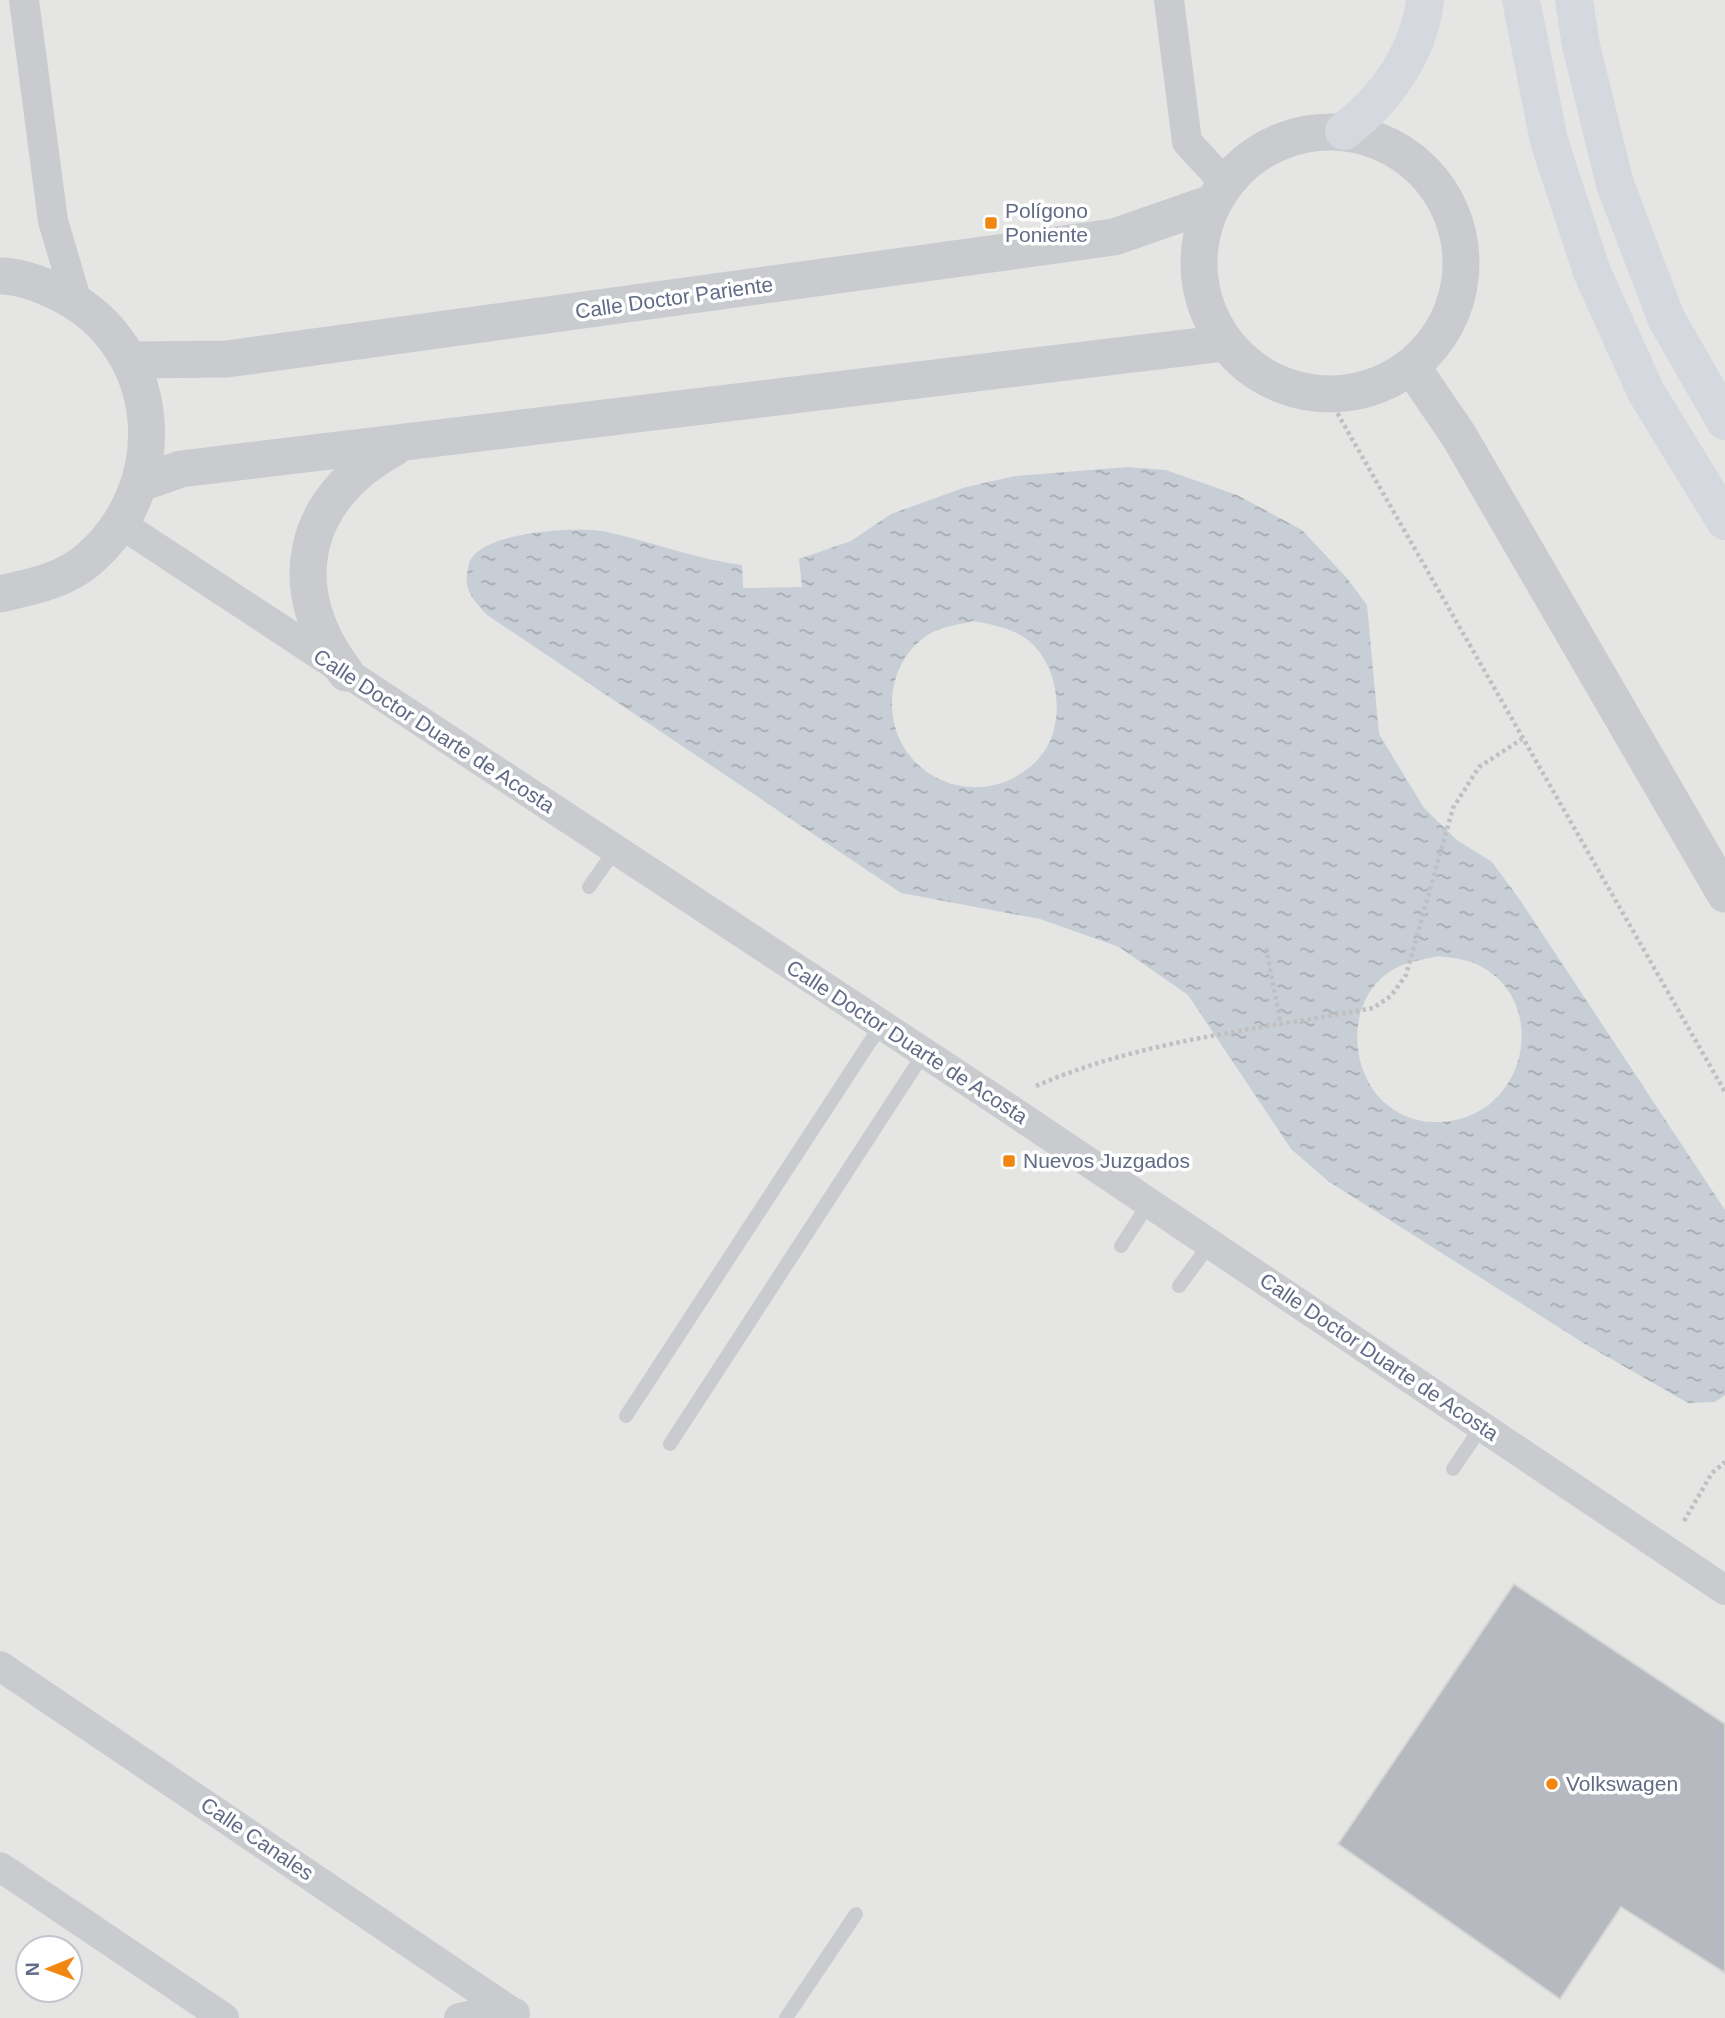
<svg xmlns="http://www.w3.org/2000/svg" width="1725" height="2018" font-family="Helvetica,sans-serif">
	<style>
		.built { fill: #e5e6e4; fill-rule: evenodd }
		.water { fill: url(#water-ripples); fill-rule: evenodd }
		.building { fill: #b6b9c0; stroke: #d5d6d4; stroke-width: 2 }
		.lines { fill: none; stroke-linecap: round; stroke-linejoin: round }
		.path { stroke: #c0c0c3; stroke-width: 4.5; stroke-dasharray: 3.5 3.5; stroke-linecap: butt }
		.service { stroke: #c9cbcf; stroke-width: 14 }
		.minor { stroke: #c9cbcf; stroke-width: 30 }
		.tertiary { stroke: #c9cbcf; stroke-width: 37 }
		.motorway { stroke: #d6d8df; stroke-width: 38 }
		.poi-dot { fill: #f28613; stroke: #fff; stroke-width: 2.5 }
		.labels { text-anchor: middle; stroke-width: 7; stroke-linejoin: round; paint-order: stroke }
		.poi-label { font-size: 21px; fill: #616b85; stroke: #fff; text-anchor: start }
		.street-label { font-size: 21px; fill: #616b85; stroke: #fff }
	</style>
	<defs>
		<pattern id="water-ripples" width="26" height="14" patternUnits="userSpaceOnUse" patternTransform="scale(1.75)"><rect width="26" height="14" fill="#c8ced5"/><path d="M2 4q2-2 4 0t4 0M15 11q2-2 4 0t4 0" fill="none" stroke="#a6abb2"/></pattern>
	</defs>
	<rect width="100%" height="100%" fill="#f4f5f1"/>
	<!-- built -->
	<path class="built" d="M 0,0 L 1725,0 L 1725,2018 L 0,2018 ZM 28,1948 L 70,1948 L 70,1990 L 28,1990 Z"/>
	<!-- water -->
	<path class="water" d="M 1127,467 L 1166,470 L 1237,495 L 1302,530 L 1346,577 L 1367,605 L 1379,734 L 1424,808 L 1457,840 L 1492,862 L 1520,900 L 1725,1210 L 1725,1395 L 1715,1402 L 1688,1403 L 1585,1344 L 1328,1181 L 1291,1149 L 1188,995 L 1119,947 L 1040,919 L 901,893 L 487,615 C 471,598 462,588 469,564 C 478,531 579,526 607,532 C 653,542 695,559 742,565 L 743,588 L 802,587 L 799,559 L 851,541 L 891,514 L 966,487 L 1015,476 ZM 974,621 C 993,625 1013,628 1029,641 C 1060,667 1067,725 1040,757 C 1004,799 939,797 907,752 C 880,714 890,655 933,632 C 945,626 961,624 974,621 ZM 1439,956 C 1449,958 1461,958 1471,962 C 1555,994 1529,1124 1434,1122 C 1411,1122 1388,1110 1374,1091 C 1347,1053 1351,990 1398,967 C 1410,961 1426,959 1439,956 Z"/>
	<!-- building -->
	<path class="building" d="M 1514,1584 L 1725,1724 L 1725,1973 L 1621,1907 L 1560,1999 L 1338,1844 Z"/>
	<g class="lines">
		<!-- path -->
		<path class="path" d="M 1327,395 L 1725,1092
			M 1266,948 L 1281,1025
			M 1036,1086 C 1141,1040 1262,1029 1373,1008 L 1391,996 L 1406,975 L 1453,808 L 1479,767 L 1522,739
			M 1684,1521 L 1712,1473 L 1725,1462"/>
		<!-- service -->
		<path class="service" d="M 589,887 L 615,850
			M 1121,1246 L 1149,1203
			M 1179,1286 L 1210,1244
			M 626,1416 L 881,1025
			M 670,1444 L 924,1053
			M 1453,1469 L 1482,1426
			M 786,2018 L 856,1914"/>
		<!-- minor -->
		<path class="minor" d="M 24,0 L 53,221 L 77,302
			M 1169,0 L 1187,142 L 1225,183
			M 121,524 L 999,1102 L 1725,1590
			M 0,1666 L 513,2013
			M 0,1867 L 224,2018
			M 459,2018 L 494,2010 L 515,2013"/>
		<!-- tertiary -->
		<path class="tertiary" d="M1199 263a131 131 0 1 1 262 0a131 131 0 1 1-262 0Z
			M 0,276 C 21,276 43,285 61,294 C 165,347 174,485 89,559 C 64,581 31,587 0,594
			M 130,360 L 227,359 L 1114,237 L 1212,203
			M 1412,367 L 1459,436 L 1725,894
			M 141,483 L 181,469 L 1225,343
			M 346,673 C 281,589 301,498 394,448"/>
		<!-- motorway -->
		<path class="motorway" d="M 1521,0 L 1549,141 L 1592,272 L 1646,392 L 1725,521
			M 1574,0 L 1581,46 L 1615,184 L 1666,318 L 1725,421
			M 1344,131 C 1385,100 1419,53 1425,0"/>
	</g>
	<!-- markers -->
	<g class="poi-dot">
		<rect x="984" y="216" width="14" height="14" rx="3.5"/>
		<rect x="1002" y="1154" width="14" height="14" rx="3.5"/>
		<circle cx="1552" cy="1784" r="7"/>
	</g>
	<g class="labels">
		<!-- poi labels -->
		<g class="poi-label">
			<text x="1005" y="218">Polígono<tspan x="1005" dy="24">Poniente</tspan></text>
			<text x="1023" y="1168">Nuevos Juzgados</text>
			<text x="1566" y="1791">Volkswagen</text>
		</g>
		<!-- street labels -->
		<g class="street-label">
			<text transform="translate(674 298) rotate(-8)" y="7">Calle Doctor Pariente</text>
			<text transform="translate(434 731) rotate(33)" y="7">Calle Doctor Duarte de Acosta</text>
			<text transform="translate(907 1042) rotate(33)" y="7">Calle Doctor Duarte de Acosta</text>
			<text transform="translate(1379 1357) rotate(34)" y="7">Calle Doctor Duarte de Acosta</text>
			<text transform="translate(257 1839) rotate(34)" y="7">Calle Canales</text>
		</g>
	</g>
	<!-- north arrow -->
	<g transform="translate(49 1969) rotate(269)"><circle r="33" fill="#ffffff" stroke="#c0c4ce" stroke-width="2"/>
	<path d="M0-5L12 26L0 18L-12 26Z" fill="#f28613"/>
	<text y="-10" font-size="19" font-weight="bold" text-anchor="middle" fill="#616b85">N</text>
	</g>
</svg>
